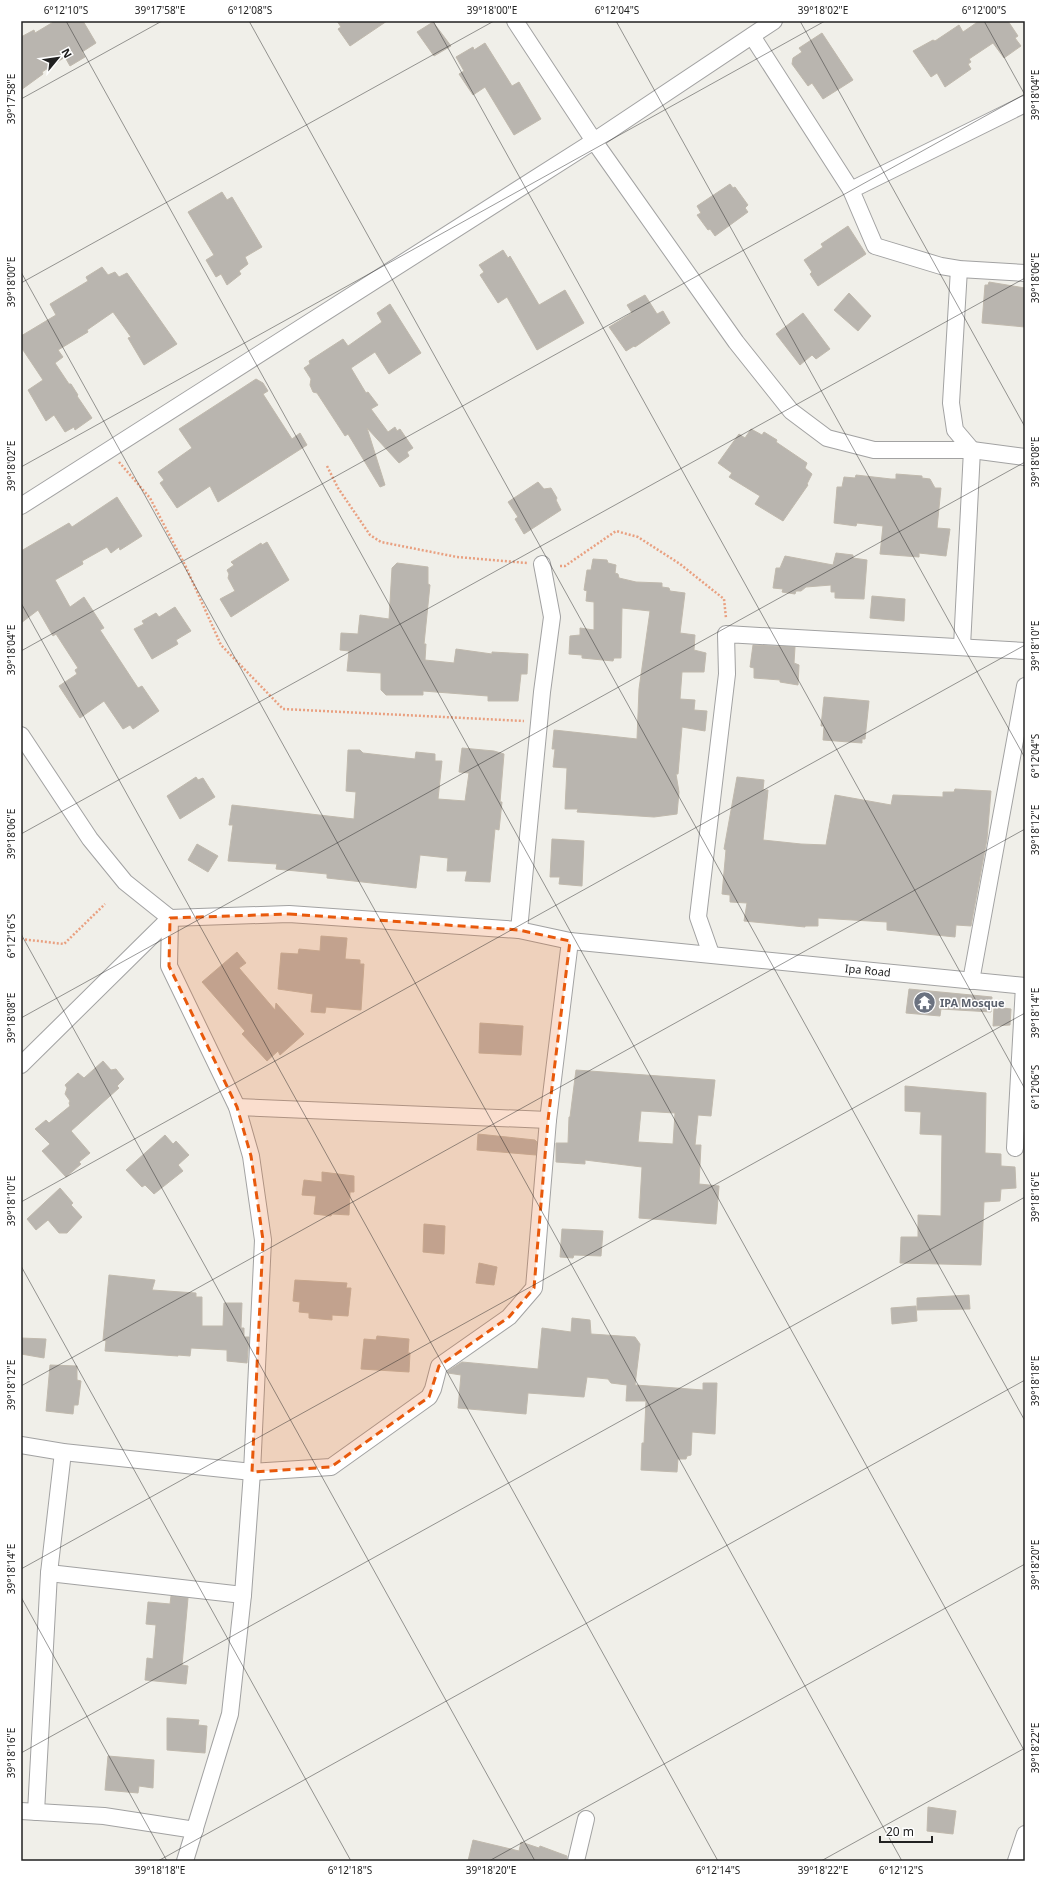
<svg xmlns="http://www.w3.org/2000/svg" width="1046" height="1882" font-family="'Noto Sans',sans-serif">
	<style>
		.building { fill: #b9b5af; stroke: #c0b9ad; fill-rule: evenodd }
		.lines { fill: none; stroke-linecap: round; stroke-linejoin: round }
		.street-casing { stroke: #a2a2a2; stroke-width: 18 }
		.path { stroke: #e9a080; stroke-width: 2.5; stroke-dasharray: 2 2; stroke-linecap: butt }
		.street { stroke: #fff; stroke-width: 16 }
		.marked { fill: #e8590c; fill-opacity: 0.2; stroke: #e8590c; stroke-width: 3; stroke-dasharray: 8 5; stroke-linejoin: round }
		.ticks { fill: none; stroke: #212121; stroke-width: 1; stroke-opacity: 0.45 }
		.labels { text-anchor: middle; stroke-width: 3; stroke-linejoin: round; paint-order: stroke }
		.street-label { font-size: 11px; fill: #212121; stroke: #fff }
		.worship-label { font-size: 11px; font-weight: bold; fill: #5b616d; stroke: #fff; text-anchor: start }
		.neatline { fill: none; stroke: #212121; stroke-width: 1.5 }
		.ticks-label { font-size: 10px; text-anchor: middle; fill: #212121 }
	</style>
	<rect width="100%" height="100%" fill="#f0efe9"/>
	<!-- building -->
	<path class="building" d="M 55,21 L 83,21 L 96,43 L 82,52 L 85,57 L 70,66 L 65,57 L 42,72 L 43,74 L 21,90 L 21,37 L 34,30 L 35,33 Z
		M 337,21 L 387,21 L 350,46 L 338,29 L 341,27 Z
		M 979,21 L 1008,21 L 1018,36 L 1015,38 L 1021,46 L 1004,58 L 993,43 L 969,59 L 971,62 L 968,64 L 971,69 L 945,87 L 937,73 L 931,77 L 913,51 L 933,40 L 935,41 L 959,25 L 963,32 Z
		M 433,22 L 451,46 L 434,56 L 417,32 Z
		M 822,33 L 853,80 L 823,99 L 812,83 L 808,86 L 792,64 L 793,58 L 802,52 L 799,48 Z
		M 485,43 L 512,86 L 519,82 L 541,119 L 514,135 L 485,87 L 473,95 L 459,74 L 464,71 L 456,57 L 473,47 L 474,50 Z
		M 730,184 L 733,188 L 735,187 L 748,205 L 745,208 L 748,212 L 715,236 L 710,229 L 708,230 L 697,215 L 701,213 L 697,206 Z
		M 222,192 L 227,200 L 232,197 L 262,247 L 245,257 L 248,264 L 239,271 L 241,274 L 227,285 L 221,274 L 216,277 L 206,260 L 214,255 L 188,212 Z
		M 848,226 L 866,254 L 818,286 L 810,274 L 812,272 L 804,260 L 823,247 L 821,244 Z
		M 503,250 L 508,258 L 510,256 L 539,305 L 565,290 L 584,323 L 537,350 L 507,297 L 498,303 L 480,275 L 484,272 L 479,265 Z
		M 102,267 L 108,275 L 115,272 L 119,277 L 127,273 L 177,344 L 144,365 L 128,338 L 131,337 L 113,312 L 87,330 L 88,332 L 58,350 L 63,357 L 55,363 L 69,384 L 71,384 L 78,395 L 77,396 L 92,418 L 75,430 L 74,427 L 65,432 L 54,415 L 46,421 L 28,390 L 43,380 L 21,347 L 21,336 L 56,315 L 50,304 L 88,281 L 86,277 Z
		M 989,282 L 1025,288 L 1025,327 L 982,323 L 985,285 L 988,285 Z
		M 849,293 L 871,316 L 858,331 L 834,310 Z
		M 645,295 L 657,314 L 663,311 L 670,323 L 635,347 L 634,346 L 626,351 L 609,327 L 632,313 L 627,305 Z
		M 390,304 L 421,353 L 389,374 L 375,352 L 351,368 L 366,393 L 368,392 L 378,405 L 371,409 L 388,432 L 395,427 L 397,431 L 400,429 L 413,448 L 407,452 L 409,456 L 399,463 L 367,428 L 385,485 L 380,487 L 348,434 L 345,436 L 317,393 L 313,392 L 310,385 L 311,379 L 304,368 L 310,364 L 309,361 L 343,339 L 348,346 L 382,322 L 377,313 Z
		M 803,313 L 830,349 L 816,359 L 812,355 L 800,365 L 776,334 Z
		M 256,379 L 263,383 L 268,391 L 263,394 L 292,439 L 300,433 L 307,445 L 218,502 L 210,486 L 177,508 L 160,483 L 164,480 L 158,472 L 192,448 L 179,429 Z
		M 751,429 L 762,435 L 764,432 L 777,440 L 776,442 L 807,463 L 805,468 L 812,474 L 807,484 L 808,485 L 783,521 L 755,504 L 760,496 L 729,477 L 732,473 L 718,463 L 739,434 L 745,438 Z
		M 896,474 L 922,476 L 922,478 L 930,479 L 935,488 L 941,488 L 937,528 L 950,529 L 946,556 L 919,553 L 919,557 L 880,554 L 883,526 L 857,523 L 856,526 L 834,523 L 837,487 L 842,487 L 844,477 L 855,478 L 856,475 L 891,479 L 896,479 Z
		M 538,482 L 544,489 L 551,488 L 557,498 L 556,500 L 561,510 L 524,534 L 515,519 L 518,517 L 508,502 Z
		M 117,497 L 142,536 L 120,550 L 119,547 L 111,553 L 107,547 L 82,561 L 83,564 L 55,580 L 70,607 L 84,597 L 104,628 L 100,630 L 138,688 L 142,686 L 159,711 L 133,729 L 130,725 L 123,729 L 104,701 L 80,718 L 59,686 L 77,674 L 75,670 L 78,668 L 56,634 L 53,636 L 38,610 L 21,623 L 21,551 L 69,523 L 72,527 Z
		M 267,542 L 289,580 L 231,617 L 220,599 L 235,591 L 228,578 L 229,574 L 227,570 L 234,565 L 231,562 L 261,543 L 262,545 Z
		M 836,553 L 853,555 L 853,558 L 867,560 L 864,599 L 835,598 L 835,592 L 831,592 L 831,585 L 806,587 L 801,591 L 796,591 L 795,594 L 782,592 L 783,589 L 773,588 L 776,568 L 780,568 L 785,556 L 833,565 Z
		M 593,559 L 607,560 L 608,563 L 616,565 L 615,573 L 618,574 L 619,578 L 636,582 L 662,583 L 662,587 L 669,588 L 670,591 L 685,593 L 680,633 L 695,635 L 694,650 L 706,653 L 704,672 L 682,672 L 680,699 L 695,700 L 694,710 L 707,711 L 705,731 L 682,727 L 678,774 L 676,774 L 679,792 L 677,814 L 654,817 L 577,812 L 578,809 L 565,809 L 567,768 L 553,767 L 555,749 L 552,749 L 554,730 L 637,739 L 639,689 L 650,611 L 622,608 L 621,658 L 614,658 L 613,661 L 582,658 L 582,655 L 569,654 L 570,636 L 580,635 L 580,628 L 594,630 L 594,602 L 586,601 L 587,591 L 584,590 L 587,570 L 591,570 Z
		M 397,563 L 428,567 L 428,584 L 430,585 L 424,644 L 426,644 L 425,660 L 454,663 L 456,649 L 492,654 L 492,652 L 528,654 L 527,674 L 521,674 L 518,701 L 488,701 L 488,696 L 423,691 L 423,695 L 386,695 L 381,690 L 381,673 L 347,671 L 349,651 L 340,650 L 341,633 L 358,634 L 360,615 L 389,619 L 392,568 Z
		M 872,596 L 905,599 L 904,621 L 870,618 Z
		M 175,607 L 191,631 L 176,640 L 178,644 L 152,659 L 134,629 L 144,624 L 142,621 L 156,613 L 159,617 Z
		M 753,645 L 795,647 L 794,663 L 799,665 L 798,685 L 780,682 L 780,680 L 754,678 L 754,668 L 750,667 Z
		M 824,697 L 869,701 L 865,739 L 862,739 L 862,743 L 823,740 L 824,726 L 821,726 Z
		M 462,748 L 494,751 L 504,754 L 500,802 L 502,802 L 499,830 L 495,829 L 490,882 L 465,881 L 467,871 L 447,871 L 448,858 L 420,855 L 416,888 L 327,878 L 327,874 L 276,869 L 277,864 L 228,861 L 233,825 L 229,825 L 232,805 L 354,819 L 356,792 L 346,791 L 348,750 L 360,750 L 363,753 L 415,759 L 416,752 L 435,754 L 435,761 L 442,761 L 438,799 L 465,801 L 469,773 L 459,772 Z
		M 196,777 L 198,780 L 203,778 L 215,797 L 180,819 L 167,796 Z
		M 737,777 L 764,780 L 763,790 L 768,790 L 763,840 L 801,844 L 826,845 L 835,795 L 891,805 L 893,795 L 943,797 L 943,792 L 954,792 L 955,789 L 991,791 L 987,839 L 971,926 L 956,925 L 955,937 L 887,930 L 887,922 L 818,918 L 818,926 L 805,926 L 805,927 L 744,921 L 747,903 L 730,902 L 730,895 L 722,894 L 726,850 L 724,849 Z
		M 552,839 L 584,841 L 582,886 L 559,884 L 560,877 L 550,877 Z
		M 197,844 L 218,856 L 208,872 L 188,860 Z
		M 321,936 L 347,938 L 345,959 L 360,960 L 360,964 L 364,964 L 361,1010 L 326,1007 L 325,1013 L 311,1012 L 313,994 L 278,989 L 281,953 L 298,954 L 299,949 L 320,951 Z
		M 237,952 L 246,963 L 239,968 L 275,1010 L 276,1003 L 304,1034 L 280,1055 L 278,1051 L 267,1061 L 242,1034 L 245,1031 L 202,982 Z
		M 909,989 L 992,997 L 991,1012 L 941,1009 L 940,1016 L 906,1013 Z
		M 994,1007 L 1011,1009 L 1010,1025 L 993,1026 Z
		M 480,1023 L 523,1026 L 521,1055 L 479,1053 Z
		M 103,1061 L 111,1070 L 116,1069 L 124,1079 L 117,1086 L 119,1088 L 71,1131 L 90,1153 L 79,1162 L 81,1164 L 66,1177 L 42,1151 L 50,1144 L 35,1129 L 46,1120 L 49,1123 L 70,1106 L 69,1103 L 70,1101 L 65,1094 L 67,1088 L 65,1085 L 78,1073 L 84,1078 Z
		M 576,1070 L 715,1080 L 711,1116 L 698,1115 L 695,1145 L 701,1145 L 699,1184 L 719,1186 L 716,1224 L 639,1218 L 642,1167 L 585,1160 L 585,1164 L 556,1162 L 556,1143 L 568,1143 L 569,1117 L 570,1117 ZM 641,1111 L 675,1113 L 673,1144 L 638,1142 Z
		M 905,1086 L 986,1093 L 985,1153 L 1001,1154 L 1001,1166 L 1015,1167 L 1016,1188 L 1001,1189 L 1000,1201 L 984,1202 L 981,1265 L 900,1263 L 901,1237 L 918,1237 L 918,1215 L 941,1216 L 942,1135 L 920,1134 L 921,1112 L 905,1111 Z
		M 478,1134 L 535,1140 L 537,1142 L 536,1155 L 477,1150 Z
		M 165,1135 L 173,1144 L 176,1141 L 189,1155 L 178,1165 L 183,1171 L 154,1194 L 145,1185 L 142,1187 L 126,1170 Z
		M 322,1172 L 354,1176 L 354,1192 L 350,1192 L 349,1215 L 332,1214 L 331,1216 L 314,1214 L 316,1196 L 302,1195 L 304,1180 L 322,1182 Z
		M 60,1188 L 73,1203 L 71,1205 L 82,1217 L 67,1233 L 59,1233 L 48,1220 L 36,1230 L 27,1219 Z
		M 424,1224 L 445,1226 L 444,1254 L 423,1252 Z
		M 562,1229 L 603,1231 L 601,1256 L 574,1255 L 573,1258 L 560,1257 Z
		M 479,1263 L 497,1267 L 494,1285 L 476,1283 Z
		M 109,1275 L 155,1280 L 152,1290 L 196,1293 L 196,1297 L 202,1297 L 202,1326 L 223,1326 L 224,1303 L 242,1303 L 241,1328 L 244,1328 L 244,1337 L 249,1337 L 247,1363 L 227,1361 L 227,1350 L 191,1348 L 190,1356 L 178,1355 L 178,1356 L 105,1351 L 106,1341 L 103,1340 Z
		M 295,1280 L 347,1283 L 346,1288 L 351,1288 L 348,1316 L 332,1315 L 332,1320 L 309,1318 L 309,1313 L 299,1312 L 300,1302 L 293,1301 Z
		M 969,1295 L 970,1309 L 917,1310 L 917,1298 Z
		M 916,1306 L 917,1321 L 892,1324 L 891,1308 Z
		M 572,1318 L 590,1320 L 591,1334 L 635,1337 L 640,1344 L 635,1385 L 703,1390 L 703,1383 L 717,1383 L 715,1434 L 692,1432 L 691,1455 L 687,1456 L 686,1459 L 678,1459 L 677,1472 L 641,1470 L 642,1443 L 644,1443 L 646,1401 L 626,1401 L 627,1385 L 611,1383 L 608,1379 L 587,1377 L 584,1397 L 528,1393 L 526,1414 L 458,1408 L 461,1375 L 448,1373 L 448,1371 L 462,1362 L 538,1369 L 542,1328 L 571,1332 Z
		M 377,1336 L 409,1339 L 408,1353 L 410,1353 L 409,1372 L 361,1369 L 364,1339 L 376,1340 Z
		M 21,1338 L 46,1339 L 44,1358 L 21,1354 Z
		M 50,1365 L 77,1366 L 77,1380 L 81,1381 L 78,1405 L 74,1405 L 73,1414 L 46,1411 Z
		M 171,1596 L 188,1598 L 182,1665 L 188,1666 L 186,1684 L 145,1680 L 147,1658 L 153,1659 L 156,1625 L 146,1624 L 148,1602 L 170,1604 Z
		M 167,1718 L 199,1720 L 198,1725 L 207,1726 L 205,1753 L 167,1750 Z
		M 108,1756 L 154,1760 L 153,1788 L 139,1786 L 138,1793 L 105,1790 Z
		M 928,1807 L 956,1811 L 953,1834 L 927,1831 Z
		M 473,1840 L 519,1851 L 521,1842 L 539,1848 L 540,1846 L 567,1856 L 567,1861 L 468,1861 Z"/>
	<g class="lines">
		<defs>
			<g id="street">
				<path d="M 515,21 L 594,141 L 774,21"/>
				<path d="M 752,36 L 851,190"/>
				<path d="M 1025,104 L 851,190 L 875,246 L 941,266 L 959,269 L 1025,273"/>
				<path d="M 959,269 L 951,403 L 955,430 L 972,450 L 962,646"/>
				<path d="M 21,506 L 594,141 L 736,342 L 791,411 L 827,438 L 874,450 L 972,450 L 1025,457"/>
				<path id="s1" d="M 21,735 L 90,839 L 125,882 L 170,918 L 289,914 L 519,930 L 570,941 L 1025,986"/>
				<path d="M 170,918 L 169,966 L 237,1107 L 251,1156 L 263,1240 L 252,1472 L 243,1595 L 230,1714 L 185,1861"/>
				<path d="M 519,930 L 542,692 L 552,617 L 542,564"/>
				<path d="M 711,954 L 698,917 L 727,674 L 726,634 L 1025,651"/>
				<path d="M 971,981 L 1025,686"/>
				<path d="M 21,1065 L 170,918"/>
				<path d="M 237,1107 L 548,1120 L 570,941"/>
				<path d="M 1015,1148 L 1024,986"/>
				<path d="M 21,1445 L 63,1452 L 252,1472 L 331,1467 L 429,1397 L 433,1389 L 439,1366 L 509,1317 L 534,1288 L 548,1120"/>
				<path d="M 49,1573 L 243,1595"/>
				<path d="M 21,1811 L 104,1816 L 195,1830"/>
				<path d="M 36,1812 L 49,1573 L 63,1452"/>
				<path d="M 576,1861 L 586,1819"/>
				<path d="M 1016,1861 L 1025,1834"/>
			</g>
		</defs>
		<!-- street casing -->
		<use href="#street" class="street-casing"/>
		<!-- path -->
		<path class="path" d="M 119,462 L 150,498 L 185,565 L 221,645 L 283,709 L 524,721
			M 327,466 L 338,488 L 370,535 L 381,542 L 457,557 L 527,563
			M 560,566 L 565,566 L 616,531 L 638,537 L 680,564 L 724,599 L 726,618
			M 21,939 L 64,944 L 105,904"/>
		<!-- street -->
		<use href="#street" class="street"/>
	</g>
	<!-- marked area -->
	<path class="marked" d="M 289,914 L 519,930 L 570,941 L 548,1120 L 534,1288 L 509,1317 L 439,1366 L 429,1397 L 331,1467 L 252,1472 L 263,1240 L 251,1156 L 237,1107 L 169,966 L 170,918 Z"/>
	<!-- ticks -->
	<path class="ticks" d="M 66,21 L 1025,1752M 249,21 L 1025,1421M 433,21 L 1025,1089M 616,21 L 1025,758M 800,21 L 1025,427M 984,21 L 1025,95M 21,99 L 162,21M 21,272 L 902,1861M 21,283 L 494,21M 21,467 L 825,21M 21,603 L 718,1861M 21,651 L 1025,94M 21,834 L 1025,278M 21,934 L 535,1861M 21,1018 L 1025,462M 21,1202 L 1025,645M 21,1266 L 351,1861M 21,1386 L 1025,829M 21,1569 L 1025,1013M 21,1597 L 167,1861M 21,1753 L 1025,1197M 158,1861 L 1025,1380M 489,1861 L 1025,1564M 821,1861 L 1025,1748"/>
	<!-- icons -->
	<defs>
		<symbol id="temple-disc" viewBox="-11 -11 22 22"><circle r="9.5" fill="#6b7280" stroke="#fff"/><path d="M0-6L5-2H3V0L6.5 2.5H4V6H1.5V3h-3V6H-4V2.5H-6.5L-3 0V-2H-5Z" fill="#fff"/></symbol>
	</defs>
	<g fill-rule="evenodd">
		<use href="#temple-disc" x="912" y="990" width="25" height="25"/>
	</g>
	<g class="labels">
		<!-- street labels -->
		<g class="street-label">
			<text dy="4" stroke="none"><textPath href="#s1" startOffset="939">Ipa Road</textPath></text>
		</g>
		<!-- worship labels -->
		<g class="worship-label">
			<text x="940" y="1007">IPA Mosque</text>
		</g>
	</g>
	<!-- border -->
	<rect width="1046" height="1882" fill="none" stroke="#ffffff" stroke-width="44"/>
	<!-- north arrow -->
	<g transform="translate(58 58) rotate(61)" stroke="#ffffff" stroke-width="3" paint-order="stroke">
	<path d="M0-3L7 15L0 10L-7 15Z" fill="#212121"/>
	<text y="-6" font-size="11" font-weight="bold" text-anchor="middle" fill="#212121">N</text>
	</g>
	<!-- scale -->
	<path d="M880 1836v6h52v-6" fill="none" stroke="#212121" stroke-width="2"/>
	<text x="886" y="1836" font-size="12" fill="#212121" stroke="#ffffff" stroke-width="3" paint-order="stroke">20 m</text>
	<rect x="22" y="22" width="1002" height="1838" class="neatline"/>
	<g class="ticks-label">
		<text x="66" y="14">6°12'10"S</text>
		<text x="160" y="14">39°17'58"E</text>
		<text x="250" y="14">6°12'08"S</text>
		<text x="492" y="14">39°18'00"E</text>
		<text x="617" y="14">6°12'04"S</text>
		<text x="823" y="14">39°18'02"E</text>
		<text x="984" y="14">6°12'00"S</text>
		<text transform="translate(1035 95) rotate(-90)" y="4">39°18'04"E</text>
		<text transform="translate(11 99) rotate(-90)" y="4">39°17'58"E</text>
		<text transform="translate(1035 278) rotate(-90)" y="4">39°18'06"E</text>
		<text transform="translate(11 282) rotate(-90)" y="4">39°18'00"E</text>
		<text transform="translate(1035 462) rotate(-90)" y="4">39°18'08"E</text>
		<text transform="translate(11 466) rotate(-90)" y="4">39°18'02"E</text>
		<text transform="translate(1035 646) rotate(-90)" y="4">39°18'10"E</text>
		<text transform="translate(11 650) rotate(-90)" y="4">39°18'04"E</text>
		<text transform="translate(1035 756) rotate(-90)" y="4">6°12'04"S</text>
		<text transform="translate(1035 830) rotate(-90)" y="4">39°18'12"E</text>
		<text transform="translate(11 834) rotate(-90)" y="4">39°18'06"E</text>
		<text transform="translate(11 936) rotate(-90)" y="4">6°12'16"S</text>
		<text transform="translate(1035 1013) rotate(-90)" y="4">39°18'14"E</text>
		<text transform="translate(11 1018) rotate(-90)" y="4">39°18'08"E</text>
		<text transform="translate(1035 1087) rotate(-90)" y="4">6°12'06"S</text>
		<text transform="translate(1035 1197) rotate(-90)" y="4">39°18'16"E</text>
		<text transform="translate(11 1201) rotate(-90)" y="4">39°18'10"E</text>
		<text transform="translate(1035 1381) rotate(-90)" y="4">39°18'18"E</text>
		<text transform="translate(11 1385) rotate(-90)" y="4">39°18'12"E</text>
		<text transform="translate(1035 1565) rotate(-90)" y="4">39°18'20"E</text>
		<text transform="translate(11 1569) rotate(-90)" y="4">39°18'14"E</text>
		<text transform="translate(1035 1748) rotate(-90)" y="4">39°18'22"E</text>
		<text transform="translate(11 1753) rotate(-90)" y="4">39°18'16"E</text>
		<text x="160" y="1874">39°18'18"E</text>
		<text x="350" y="1874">6°12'18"S</text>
		<text x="491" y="1874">39°18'20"E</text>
		<text x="718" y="1874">6°12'14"S</text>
		<text x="823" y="1874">39°18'22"E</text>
		<text x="901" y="1874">6°12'12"S</text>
	</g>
</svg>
